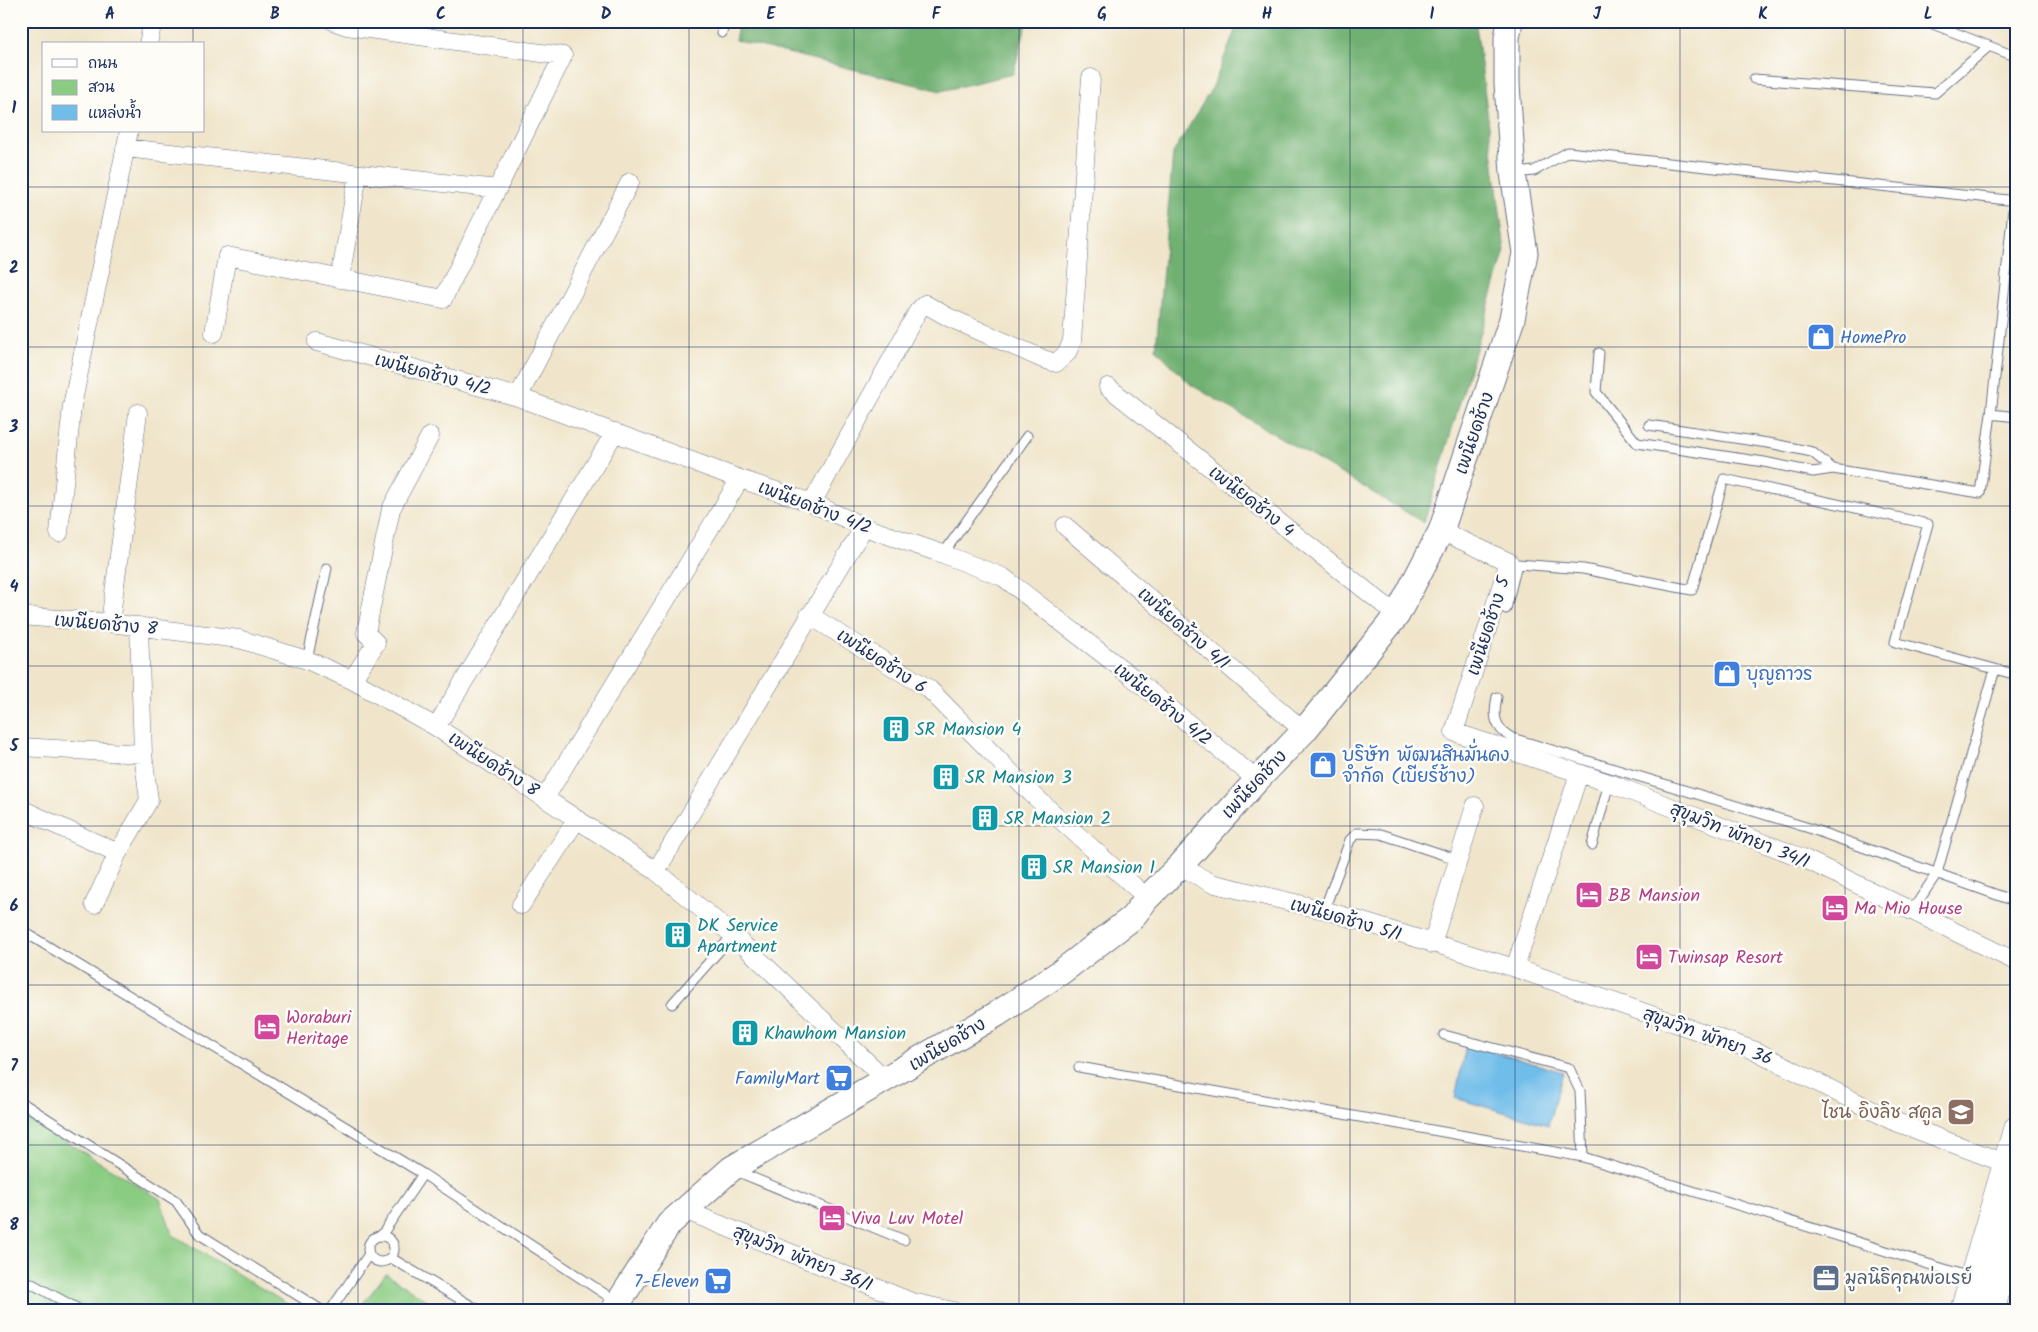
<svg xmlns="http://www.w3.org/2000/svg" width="2038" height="1332" font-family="Kalam,'Playpen Sans Thai',sans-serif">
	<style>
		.green { fill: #8bcc83; stroke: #537e70 }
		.forest { fill: #70b071; stroke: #467068 }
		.water { fill: #71bdea; stroke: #4676a4 }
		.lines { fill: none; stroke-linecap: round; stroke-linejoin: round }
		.lane-casing { stroke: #666f84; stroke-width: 11 }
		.street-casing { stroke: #666f84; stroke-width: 19 }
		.secondary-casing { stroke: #666f84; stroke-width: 27 }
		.highway-casing { stroke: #666f84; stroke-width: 29 }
		.lane { stroke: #fff; stroke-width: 9 }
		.street { stroke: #fff; stroke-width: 18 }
		.secondary { stroke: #fff; stroke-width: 25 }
		.highway { stroke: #fff; stroke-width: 28 }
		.grid { fill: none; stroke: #1b2f5e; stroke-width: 1; stroke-opacity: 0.55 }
		.labels { text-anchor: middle; stroke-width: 5; stroke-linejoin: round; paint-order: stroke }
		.shop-label { font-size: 18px; fill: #366cbe; stroke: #fdfcf7; text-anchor: start }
		.street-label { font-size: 18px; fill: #1b2f5e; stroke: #fdfcf7 }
		.culture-label { font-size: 18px; fill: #0d838f; stroke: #fdfcf7; text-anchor: start }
		.hotel-label { font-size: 18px; fill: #b23c85; stroke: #fdfcf7; text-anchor: start }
		.education-label { font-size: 18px; fill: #785e54; stroke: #fdfcf7; text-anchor: end }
		.service-label { font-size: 18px; fill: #4e5e75; stroke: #fdfcf7; text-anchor: start }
		.neatline { fill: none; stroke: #1b2f5e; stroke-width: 2 }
		.grid-label { font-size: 16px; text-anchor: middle; font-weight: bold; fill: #1b2f5e }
	</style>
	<rect width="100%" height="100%" fill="#fdfcf7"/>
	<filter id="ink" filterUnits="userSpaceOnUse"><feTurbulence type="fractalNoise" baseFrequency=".02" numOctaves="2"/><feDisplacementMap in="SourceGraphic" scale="10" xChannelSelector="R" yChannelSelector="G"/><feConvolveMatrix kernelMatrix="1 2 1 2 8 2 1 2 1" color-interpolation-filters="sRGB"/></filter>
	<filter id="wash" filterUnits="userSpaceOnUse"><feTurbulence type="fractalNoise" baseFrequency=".0096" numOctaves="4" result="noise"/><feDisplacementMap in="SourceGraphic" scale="20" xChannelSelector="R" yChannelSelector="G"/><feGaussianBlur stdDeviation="1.12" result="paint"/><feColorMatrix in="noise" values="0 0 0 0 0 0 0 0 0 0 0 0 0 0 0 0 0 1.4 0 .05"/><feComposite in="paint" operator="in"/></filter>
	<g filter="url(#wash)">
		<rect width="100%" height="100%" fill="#f0e5ca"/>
		<!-- green -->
		<path class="green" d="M 21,1114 L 160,1199 L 173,1235 L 299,1311 L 21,1311 Z
			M 386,1274 L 443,1311 L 357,1311 Z"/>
		<!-- forest -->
		<path class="forest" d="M 739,21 L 1027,21 L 1013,74 L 941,91 L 735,40 Z
			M 1241,21 L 1477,21 L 1476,25 L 1505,251 L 1424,523 L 1190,384 L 1156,349 L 1173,153 L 1213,86 L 1238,23 Z"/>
		<!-- water -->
		<path class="water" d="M 1466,1044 L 1563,1072 L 1548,1125 L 1455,1098 Z"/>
	</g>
	<g filter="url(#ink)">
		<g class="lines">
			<defs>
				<path id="lane" d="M 1925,21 L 2017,57
					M 722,33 L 725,21
					M 1754,79 L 1935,93 L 1989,46
					M 1515,173 L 1534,171 L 1568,152 L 2017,201
					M 1599,353 L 1596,392 L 1637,443 L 1764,462 L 1813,472 L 1833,469 L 1980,493 L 1991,414 L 2017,417
					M 1991,414 L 2014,200
					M 1649,425 L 1774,444 L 1812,452 L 1833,469
					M 943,554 L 1027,436
					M 1506,609 L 1517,564 L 1583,569 L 1692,590 L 1724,479 L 1928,524 L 1895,642 L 2017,675
					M 307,660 L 327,568
					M 1497,697 C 1493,715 1494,728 1512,738 L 1809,828 L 2017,902
					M 1592,845 L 1609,783
					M 1324,910 L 1350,840 L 1357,833 L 1381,834 L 1459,860
					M 1912,911 L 1937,873 L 1995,669
					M 21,930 L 423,1174 L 617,1302
					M 672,1004 L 733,935
					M 1444,1035 L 1569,1068 L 1580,1091 L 1583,1157
					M 1079,1067 L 1583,1157 L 1970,1277
					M 21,1102 L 176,1201 L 199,1234 L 323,1311
					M 736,1171 L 904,1240
					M368 1249a13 13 0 1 1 26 0a13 13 0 1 1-26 0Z
					M 381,1236 L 423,1174
					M 391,1258 L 480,1311
					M 21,1278 L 82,1311
					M 330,1311 L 369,1254"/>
				<path id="street" d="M 148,44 L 153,21
					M 125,148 L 498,189
					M 340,279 L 358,174
					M 214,333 L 227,256 L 443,299 L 563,56 L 347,26 L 333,21
					M 317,342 L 518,397 L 740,479 L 812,503 L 864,527 L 943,554 L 1003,577 L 1131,676 L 1257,780
					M 1108,387 L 1397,615
					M 518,397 L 630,182
					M 812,503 L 918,311 L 925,304 L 948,317 L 1043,359 L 1056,363 L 1067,353 L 1072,341 L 1091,78
					M 1065,526 L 1304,731
					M 1441,531 L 1509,562 L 1454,732 L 1609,783 L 1805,859 L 2017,962
					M 59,533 L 72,406 L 129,131
					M 809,615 L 929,689 L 1031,793 L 1147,898
					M 21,616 L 110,623 L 239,639 L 307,660 L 352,680 L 436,727 L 656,871 L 733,935 L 886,1080
					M 110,623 L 138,413
					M 352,680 L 376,643 L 366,633 L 391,509 L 430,436
					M 436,727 L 615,432
					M 21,747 L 143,754
					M 545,798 L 740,479
					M 21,809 L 118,853
					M 1180,866 L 1211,883 L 1324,910 L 1515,968 L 1756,1051 L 1891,1120 L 2007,1164
					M 656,871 L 864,527
					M 94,904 L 118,853 L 149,800 L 143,754 L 139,626
					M 521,905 L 577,819
					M 1432,944 L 1475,806
					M 1515,968 L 1579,774
					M 684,1210 L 912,1302 L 953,1311"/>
				<path id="secondary" d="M 613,1311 L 669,1224 L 731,1169 L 997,1014 L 1061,972 L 1132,918 L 1147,898 L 1180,866 L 1257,780 L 1304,731 L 1397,615 L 1441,531 L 1512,319 L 1525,253 L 1513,173 L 1507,84 L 1507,38 L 1510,21"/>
				<path id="highway" d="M 1964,1311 L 2017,1130
					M 1991,1311 L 2017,1198"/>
			</defs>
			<!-- lane casing -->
			<use href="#lane" class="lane-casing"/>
			<!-- street casing -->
			<use href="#street" class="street-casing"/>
			<!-- secondary casing -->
			<use href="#secondary" class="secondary-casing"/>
			<!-- highway casing -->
			<use href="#highway" class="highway-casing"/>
			<!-- lane -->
			<use href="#lane" class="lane"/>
			<!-- street -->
			<use href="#street" class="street"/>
			<!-- secondary -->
			<use href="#secondary" class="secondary"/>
			<!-- highway -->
			<use href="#highway" class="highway"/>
		</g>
	</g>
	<!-- grid -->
	<path class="grid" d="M 193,21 L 193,44M 358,21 L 358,1311M 523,21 L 523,1311M 689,21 L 689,1311M 854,21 L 854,1311M 1019,21 L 1019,1311M 1184,21 L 1184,1311M 1350,21 L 1350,1311M 1515,21 L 1515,1311M 1680,21 L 1680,1311M 1845,21 L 1845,1311M 193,131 L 193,1311M 21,187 L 2017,187M 21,347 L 2017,347M 21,506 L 2017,506M 21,666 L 2017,666M 21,826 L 2017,826M 21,985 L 2017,985M 21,1145 L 2017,1145"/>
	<!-- icons -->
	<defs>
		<symbol id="shop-square" viewBox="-11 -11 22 22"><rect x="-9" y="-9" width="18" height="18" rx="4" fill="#3f7fe0" stroke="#fdfcf7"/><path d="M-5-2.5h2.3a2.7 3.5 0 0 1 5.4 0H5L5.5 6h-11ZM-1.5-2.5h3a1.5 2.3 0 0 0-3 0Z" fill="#fff"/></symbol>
		<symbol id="building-square" viewBox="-11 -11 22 22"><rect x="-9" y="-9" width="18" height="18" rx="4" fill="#0f9aa8" stroke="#fdfcf7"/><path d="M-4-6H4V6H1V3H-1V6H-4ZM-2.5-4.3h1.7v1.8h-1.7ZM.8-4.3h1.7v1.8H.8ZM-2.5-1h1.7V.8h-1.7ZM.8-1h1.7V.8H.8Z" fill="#fff"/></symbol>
		<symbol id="hotel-square" viewBox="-11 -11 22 22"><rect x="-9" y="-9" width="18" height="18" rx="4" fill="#d1479c" stroke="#fdfcf7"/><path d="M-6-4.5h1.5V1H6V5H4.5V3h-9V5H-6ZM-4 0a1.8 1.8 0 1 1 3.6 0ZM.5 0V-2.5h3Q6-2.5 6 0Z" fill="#fff"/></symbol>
		<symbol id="supermarket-square" viewBox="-11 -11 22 22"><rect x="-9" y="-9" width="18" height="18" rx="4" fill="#3f7fe0" stroke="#fdfcf7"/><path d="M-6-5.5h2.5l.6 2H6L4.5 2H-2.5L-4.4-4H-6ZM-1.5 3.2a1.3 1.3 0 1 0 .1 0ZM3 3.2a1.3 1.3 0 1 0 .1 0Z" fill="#fff"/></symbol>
		<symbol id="school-square" viewBox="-11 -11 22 22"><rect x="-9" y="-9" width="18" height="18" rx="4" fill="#8d6e63" stroke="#fdfcf7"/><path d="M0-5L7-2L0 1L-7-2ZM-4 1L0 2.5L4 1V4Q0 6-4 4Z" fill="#fff"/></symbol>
		<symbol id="office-square" viewBox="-11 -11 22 22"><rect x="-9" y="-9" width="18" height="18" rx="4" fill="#5c6f8a" stroke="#fdfcf7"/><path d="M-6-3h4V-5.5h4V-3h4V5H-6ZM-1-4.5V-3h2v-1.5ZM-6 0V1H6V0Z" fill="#fff"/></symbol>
	</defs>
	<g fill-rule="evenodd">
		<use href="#shop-square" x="1805" y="321" width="32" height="32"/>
		<use href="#shop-square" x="1711" y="658" width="32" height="32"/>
		<use href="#building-square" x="880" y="713" width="32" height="32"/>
		<use href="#shop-square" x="1307" y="749" width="32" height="32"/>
		<use href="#building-square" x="930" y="761" width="32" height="32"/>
		<use href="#building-square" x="969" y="802" width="32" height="32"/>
		<use href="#building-square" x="1018" y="851" width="32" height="32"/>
		<use href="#hotel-square" x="1573" y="879" width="32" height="32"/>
		<use href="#hotel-square" x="1819" y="892" width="32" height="32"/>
		<use href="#building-square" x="662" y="919" width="32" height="32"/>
		<use href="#hotel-square" x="1633" y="941" width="32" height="32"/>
		<use href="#hotel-square" x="251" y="1011" width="32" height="32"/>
		<use href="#building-square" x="729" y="1017" width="32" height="32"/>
		<use href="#supermarket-square" x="823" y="1062" width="32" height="32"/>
		<use href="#school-square" x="1945" y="1096" width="32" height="32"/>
		<use href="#hotel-square" x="816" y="1202" width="32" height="32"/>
		<use href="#office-square" x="1810" y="1262" width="32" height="32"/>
		<use href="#supermarket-square" x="702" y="1265" width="32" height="32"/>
	</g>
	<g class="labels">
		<!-- shop labels -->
		<g class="shop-label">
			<text x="1840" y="343">HomePro</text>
			<text x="1746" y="680">บุญถาวร</text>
			<text x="1342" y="761">บริษัท พัฒนสินมั่นคง<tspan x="1342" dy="21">จำกัด (เบียร์ช้าง)</tspan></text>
			<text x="820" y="1084" text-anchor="end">FamilyMart</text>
			<text x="699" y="1287" text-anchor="end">7-Eleven</text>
		</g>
		<!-- street labels -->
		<g class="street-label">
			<text transform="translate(433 374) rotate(15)" y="6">เพนียดช้าง 4/2</text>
			<text transform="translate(1474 433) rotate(-71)" y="6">เพนียดช้าง</text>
			<text transform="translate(1252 501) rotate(38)" y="6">เพนียดช้าง 4</text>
			<text transform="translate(815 507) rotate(21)" y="6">เพนียดช้าง 4/2</text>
			<text transform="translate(106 624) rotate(5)" y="6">เพนียดช้าง 8</text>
			<text transform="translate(1488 626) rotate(-72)" y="6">เพนียดช้าง 5</text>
			<text transform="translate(1184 628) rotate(41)" y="6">เพนียดช้าง 4/1</text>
			<text transform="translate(882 661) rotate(33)" y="6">เพนียดช้าง 6</text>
			<text transform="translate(1163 704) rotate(39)" y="6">เพนียดช้าง 4/2</text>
			<text transform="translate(494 764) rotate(33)" y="6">เพนียดช้าง 8</text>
			<text transform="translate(1254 784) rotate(-47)" y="6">เพนียดช้าง</text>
			<text transform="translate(1740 835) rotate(22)" y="6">สุขุมวิท พัทยา 34/1</text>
			<text transform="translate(1346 919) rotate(16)" y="6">เพนียดช้าง 5/1</text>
			<text transform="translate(1708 1036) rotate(20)" y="6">สุขุมวิท พัทยา 36</text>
			<text transform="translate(947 1044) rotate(-31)" y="6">เพนียดช้าง</text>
			<text transform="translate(803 1258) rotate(22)" y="6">สุขุมวิท พัทยา 36/1</text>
		</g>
		<!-- culture labels -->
		<g class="culture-label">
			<text x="915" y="735">SR Mansion 4</text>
			<text x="965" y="783">SR Mansion 3</text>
			<text x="1004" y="824">SR Mansion 2</text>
			<text x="1053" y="873">SR Mansion 1</text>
			<text x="697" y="931">DK Service<tspan x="697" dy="21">Apartment</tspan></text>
			<text x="764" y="1039">Khawhom Mansion</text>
		</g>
		<!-- hotel labels -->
		<g class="hotel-label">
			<text x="1608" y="901">BB Mansion</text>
			<text x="1854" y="914">Ma Mio House</text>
			<text x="1668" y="963">Twinsap Resort</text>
			<text x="286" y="1023">Woraburi<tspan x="286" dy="21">Heritage</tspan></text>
			<text x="851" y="1224">Viva Luv Motel</text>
		</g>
		<!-- education labels -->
		<g class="education-label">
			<text x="1942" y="1118">ไชน อิงลิช สคูล</text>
		</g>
		<!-- service labels -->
		<g class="service-label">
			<text x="1845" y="1284">มูลนิธิคุณพ่อเรย์</text>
		</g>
	</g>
	<!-- margin -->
	<rect width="2038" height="1332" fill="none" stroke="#fdfcf7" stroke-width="55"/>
	<!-- legend -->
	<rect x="42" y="42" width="162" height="90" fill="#fdfcf7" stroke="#a3aaba"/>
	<rect x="52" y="59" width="25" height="8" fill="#ffffff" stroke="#a3aaba"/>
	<text x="88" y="68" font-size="15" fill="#1b2f5e">ถนน</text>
	<rect x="52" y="80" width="25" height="15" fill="#8bcc83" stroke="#a3aaba"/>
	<text x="88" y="92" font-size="15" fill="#1b2f5e">สวน</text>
	<rect x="52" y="105" width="25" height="15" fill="#71bdea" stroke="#a3aaba"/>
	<text x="88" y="118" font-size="15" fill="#1b2f5e">แหล่งน้ำ</text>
	<rect x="28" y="28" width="1982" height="1276" class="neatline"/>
	<g class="grid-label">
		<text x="110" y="19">A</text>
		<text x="275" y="19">B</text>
		<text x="441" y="19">C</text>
		<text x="606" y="19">D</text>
		<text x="771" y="19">E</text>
		<text x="936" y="19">F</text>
		<text x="1102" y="19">G</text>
		<text x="1267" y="19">H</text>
		<text x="1432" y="19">I</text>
		<text x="1597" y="19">J</text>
		<text x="1763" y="19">K</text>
		<text x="1928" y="19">L</text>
		<text x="14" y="113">1</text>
		<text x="14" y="273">2</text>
		<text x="14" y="432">3</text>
		<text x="14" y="592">4</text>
		<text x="14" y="751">5</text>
		<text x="14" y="911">6</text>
		<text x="14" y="1071">7</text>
		<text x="14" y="1230">8</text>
	</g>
</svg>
